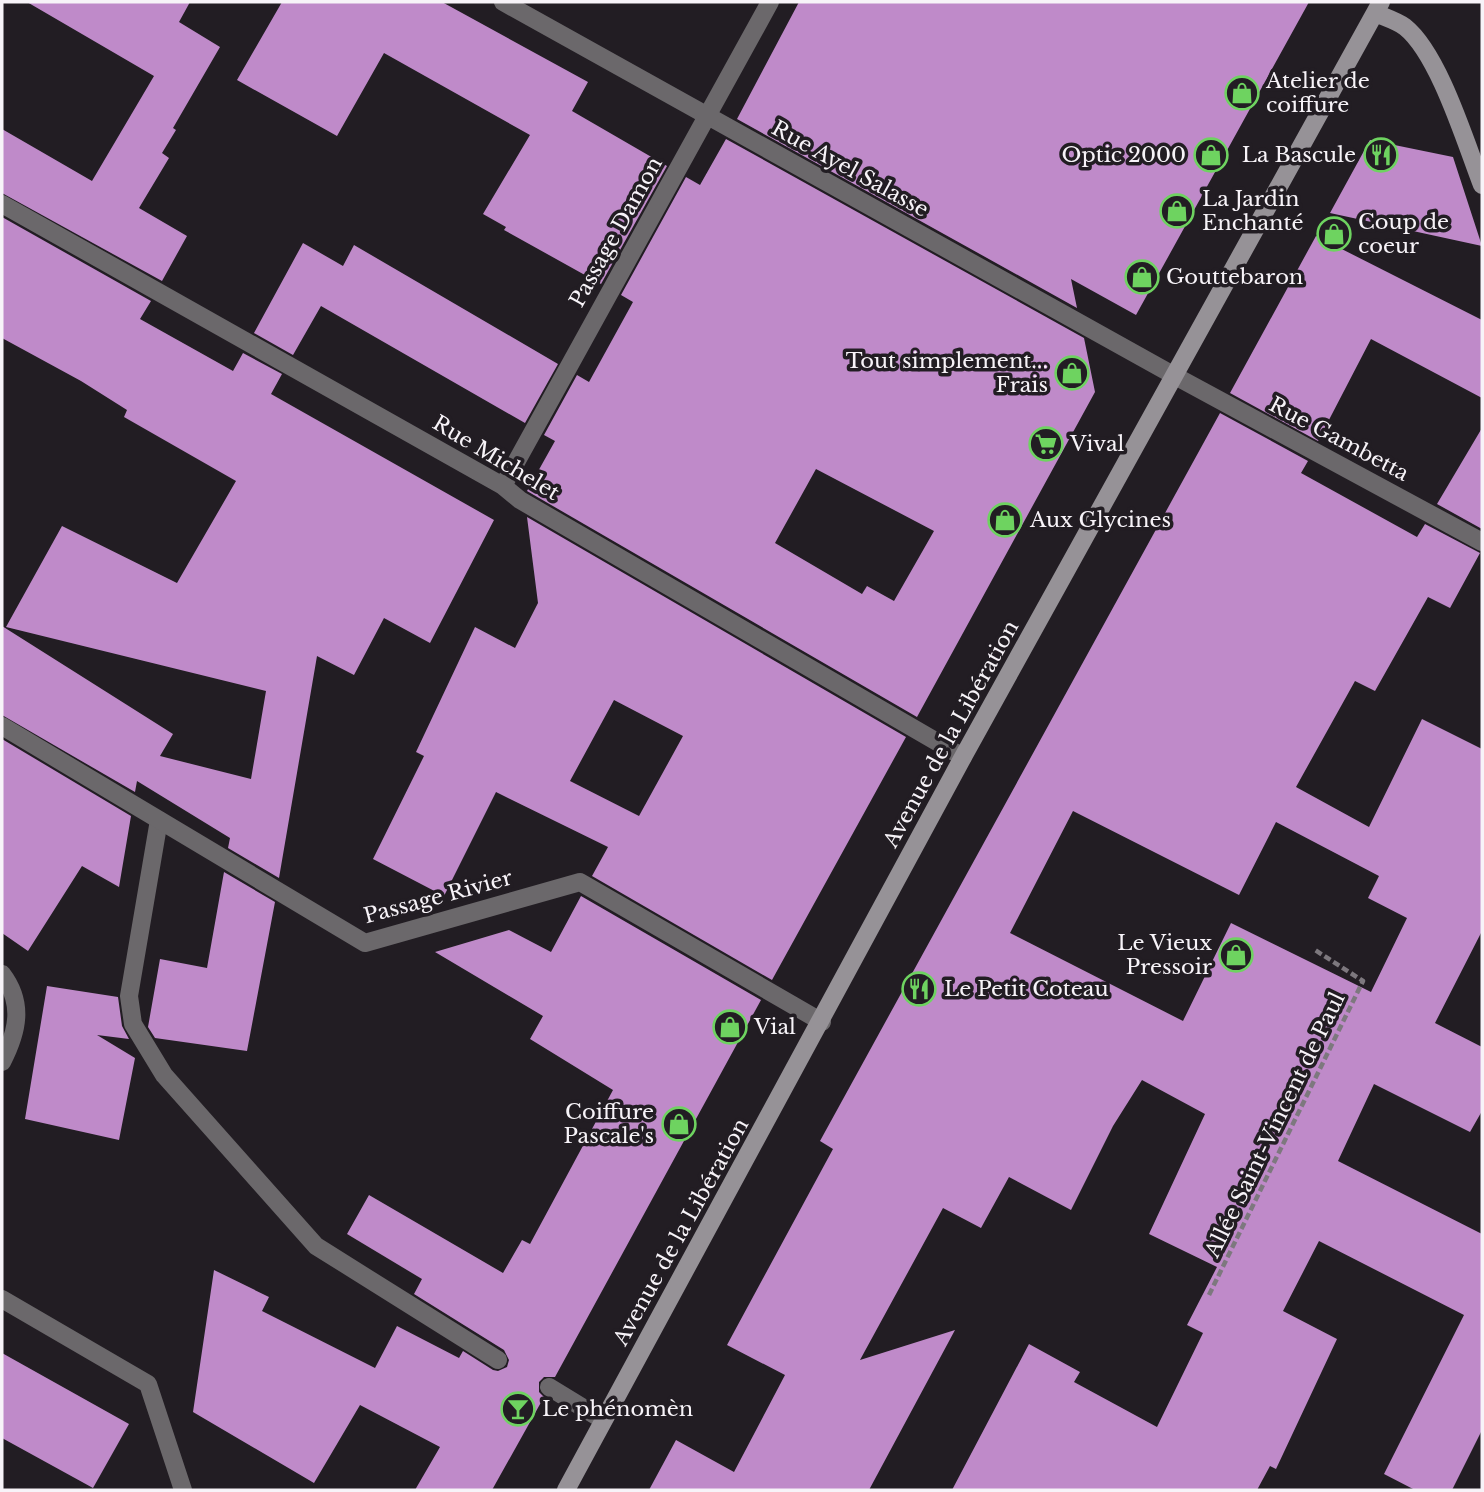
<svg xmlns="http://www.w3.org/2000/svg" width="1484" height="1492" font-family="'Libre Baskerville',serif">
	<style>
		.building { fill: #bf8ac9; fill-rule: evenodd }
		.lines { fill: none; stroke-linecap: round; stroke-linejoin: round }
		.path { stroke: #7d787e; stroke-width: 4.5; stroke-dasharray: 7 3.5; stroke-linecap: butt }
		.lane { stroke: #6b686b; stroke-width: 18 }
		.street { stroke: #6b686b; stroke-width: 18 }
		.secondary { stroke: #969297; stroke-width: 18 }
		.labels { text-anchor: middle; stroke-width: 7; stroke-linejoin: round; paint-order: stroke }
		.poi-label { font-size: 21px; fill: #f7f3f8; stroke: #221d23; text-anchor: start }
		.street-label { font-size: 21px; fill: #f7f3f8; stroke: #221d23 }
	</style>
	<rect width="100%" height="100%" fill="#221d23"/>
	<!-- building -->
	<path class="building" d="M 27,2 L 190,2 L 179,22 L 220,47 L 173,128 L 176,130 L 162,153 L 169,158 L 139,208 L 187,236 L 162,281 L 2,193 L 2,129 L 92,181 L 154,76 Z
		M 282,2 L 442,2 L 588,82 L 572,111 L 667,166 L 601,284 L 504,230 L 506,227 L 483,214 L 530,135 L 384,53 L 337,136 L 237,80 Z
		M 799,2 L 1309,2 L 1136,315 L 1071,279 L 1077,308 L 737,119 Z
		M 726,139 L 1084,338 L 1095,392 L 917,717 L 527,491 L 555,441 L 544,435 L 577,375 L 589,382 L 633,302 L 621,295 L 686,177 L 700,185 ZM 816,469 L 934,531 L 894,601 L 867,586 L 862,594 L 775,543 Z
		M 1370,140 L 1453,157 L 1482,246 L 1330,213 Z
		M 2,217 L 151,301 L 140,319 L 233,371 L 243,353 L 282,374 L 271,394 L 494,520 L 430,643 L 384,618 L 354,675 L 317,656 L 279,878 L 228,848 L 230,838 L 137,781 L 135,792 L 2,715 L 2,626 L 173,734 L 160,756 L 251,779 L 266,691 L 6,627 L 62,526 L 177,583 L 236,481 L 124,417 L 127,410 L 81,381 L 2,338 Z
		M 1316,236 L 1482,320 L 1482,398 L 1371,339 L 1318,441 L 1230,393 Z
		M 303,243 L 343,266 L 354,245 L 558,364 L 525,423 L 321,306 L 293,355 L 254,333 Z
		M 1220,413 L 1308,461 L 1301,473 L 1417,537 L 1425,524 L 1480,553 L 1450,608 L 1428,597 L 1375,691 L 1355,681 L 1296,787 L 1369,827 L 1422,719 L 1482,749 L 1482,931 L 1435,1023 L 1482,1047 L 1482,1111 L 1470,1132 L 1374,1084 L 1338,1161 L 1482,1234 L 1482,1430 L 1452,1490 L 1415,1490 L 1384,1474 L 1464,1315 L 1319,1241 L 1283,1311 L 1337,1339 L 1276,1469 L 1270,1466 L 1257,1490 L 952,1490 L 1029,1344 L 1080,1372 L 1074,1382 L 1157,1427 L 1203,1333 L 1187,1325 L 1217,1267 L 1149,1234 L 1205,1114 L 1142,1080 L 1113,1126 L 1071,1210 L 1009,1177 L 981,1228 L 943,1208 L 860,1360 L 955,1330 L 869,1490 L 649,1490 L 676,1440 L 734,1472 L 785,1375 L 727,1345 L 833,1149 L 820,1141 ZM 1073,811 L 1239,895 L 1276,822 L 1379,876 L 1368,898 L 1407,918 L 1371,992 L 1231,923 L 1183,1021 L 1010,933 Z
		M 1482,428 L 1482,529 L 1437,504 Z
		M 527,517 L 906,737 L 772,980 L 592,876 L 608,847 L 496,792 L 444,896 L 373,859 L 424,756 L 416,752 L 475,627 L 515,648 L 538,603 ZM 614,700 L 683,736 L 639,816 L 570,781 Z
		M 2,739 L 131,816 L 119,887 L 82,866 L 28,951 L 2,933 Z
		M 224,872 L 275,902 L 247,1051 L 155,1038 L 148,1027 L 160,959 L 207,968 Z
		M 581,896 L 761,1000 L 555,1377 L 544,1377 L 539,1382 L 539,1392 L 544,1397 L 492,1490 L 415,1490 L 440,1447 L 360,1405 L 314,1483 L 193,1412 L 214,1270 L 269,1297 L 262,1311 L 375,1368 L 397,1326 L 459,1358 L 463,1351 L 493,1370 L 498,1371 L 507,1367 L 509,1360 L 504,1350 L 414,1294 L 422,1279 L 347,1234 L 369,1195 L 503,1273 L 522,1240 L 530,1244 L 613,1090 L 530,1039 L 543,1016 L 435,952 L 509,930 L 551,952 Z
		M 47,986 L 118,997 L 122,1026 L 129,1039 L 97,1035 L 135,1058 L 119,1140 L 25,1119 Z
		M 2,1353 L 129,1424 L 93,1488 L 2,1438 Z"/>
	<g class="lines">
		<!-- path -->
		<path class="path" d="M 1209,1295 L 1363,981 L 1315,950"/>
		<!-- lane -->
		<path class="lane" d="M 159,820 L 129,996 L 133,1024 L 164,1075 L 316,1246 L 498,1360
			M 2,974 C 24,1003 18,1031 2,1062
			M 2,1299 L 148,1384 L 183,1490
			M 549,1387 L 603,1420"/>
		<!-- street -->
		<path class="street" d="M 503,2 L 1175,376 L 1482,542
			M 2,204 L 503,486 L 520,500 L 963,757
			M 503,486 L 770,2
			M 2,726 L 365,943 L 580,882 L 822,1022"/>
		<!-- secondary -->
		<path class="secondary" d="M 1375,13 C 1384,17 1397,21 1405,27 C 1439,54 1466,144 1482,185
			M 566,1490 L 963,757 L 1381,2"/>
	</g>
	<!-- icons -->
	<defs>
		<symbol id="shop-ring" viewBox="-11 -11 22 22"><circle r="9.5" fill="#221d23" stroke="#6ed360" stroke-width="1.5"/><path d="M-5-2.5h2.3a2.7 3.5 0 0 1 5.4 0H5L5.5 6h-11ZM-1.5-2.5h3a1.5 2.3 0 0 0-3 0Z" fill="#6ed360"/></symbol>
		<symbol id="restaurant-ring" viewBox="-11 -11 22 22"><circle r="9.5" fill="#221d23" stroke="#6ed360" stroke-width="1.5"/><path d="M-5-6h1v4h1v-4h1v4h1v-4h1v5L-1.5 .5V6h-2V.5L-5-1ZM5-6V6H3V1.5H1.5Q1.5-4 5-6Z" fill="#6ed360"/></symbol>
		<symbol id="supermarket-ring" viewBox="-11 -11 22 22"><circle r="9.5" fill="#221d23" stroke="#6ed360" stroke-width="1.5"/><path d="M-6-5.5h2.5l.6 2H6L4.5 2H-2.5L-4.4-4H-6ZM-1.5 3.2a1.3 1.3 0 1 0 .1 0ZM3 3.2a1.3 1.3 0 1 0 .1 0Z" fill="#6ed360"/></symbol>
		<symbol id="bar-ring" viewBox="-11 -11 22 22"><circle r="9.5" fill="#221d23" stroke="#6ed360" stroke-width="1.5"/><path d="M-6-5H6L.8 .8V4.5H3.5V6h-7V4.5H-.8V.8Z" fill="#6ed360"/></symbol>
	</defs>
	<g fill-rule="evenodd">
		<use href="#shop-ring" x="1223" y="74" width="38" height="38"/>
		<use href="#shop-ring" x="1192" y="136" width="38" height="38"/>
		<use href="#restaurant-ring" x="1362" y="136" width="38" height="38"/>
		<use href="#shop-ring" x="1158" y="192" width="38" height="38"/>
		<use href="#shop-ring" x="1315" y="215" width="38" height="38"/>
		<use href="#shop-ring" x="1123" y="258" width="38" height="38"/>
		<use href="#shop-ring" x="1053" y="354" width="38" height="38"/>
		<use href="#supermarket-ring" x="1027" y="425" width="38" height="38"/>
		<use href="#shop-ring" x="986" y="501" width="38" height="38"/>
		<use href="#shop-ring" x="1217" y="936" width="38" height="38"/>
		<use href="#restaurant-ring" x="900" y="970" width="38" height="38"/>
		<use href="#shop-ring" x="711" y="1008" width="38" height="38"/>
		<use href="#shop-ring" x="660" y="1105" width="38" height="38"/>
		<use href="#bar-ring" x="499" y="1390" width="38" height="38"/>
	</g>
	<g class="labels">
		<!-- poi labels -->
		<g class="poi-label">
			<text x="1266" y="88">Atelier de<tspan x="1266" dy="24">coiffure</tspan></text>
			<text x="1186" y="162" text-anchor="end">Optic 2000</text>
			<text x="1356" y="162" text-anchor="end">La Bascule</text>
			<text x="1202" y="206">La Jardin<tspan x="1202" dy="24">Enchanté</tspan></text>
			<text x="1358" y="229">Coup de<tspan x="1358" dy="24">coeur</tspan></text>
			<text x="1166" y="284">Gouttebaron</text>
			<text x="1048" y="368" text-anchor="end">Tout simplement...<tspan x="1048" dy="24">Frais</tspan></text>
			<text x="1070" y="451">Vival</text>
			<text x="1030" y="527">Aux Glycines</text>
			<text x="1212" y="950" text-anchor="end">Le Vieux<tspan x="1212" dy="24">Pressoir</tspan></text>
			<text x="944" y="996">Le Petit Coteau</text>
			<text x="754" y="1034">Vial</text>
			<text x="654" y="1119" text-anchor="end">Coiffure<tspan x="654" dy="24">Pascale's</tspan></text>
			<text x="542" y="1416">Le phénomèn</text>
		</g>
		<!-- street labels -->
		<g class="street-label">
			<text transform="translate(850 169) rotate(29)" y="7">Rue Ayel Salasse</text>
			<text transform="translate(616 232) rotate(-61)" y="7">Passage Damon</text>
			<text transform="translate(1339 439) rotate(28)" y="7">Rue Gambetta</text>
			<text transform="translate(496 458) rotate(31)" y="7">Rue Michelet</text>
			<text transform="translate(951 734) rotate(-61)" y="7">Avenue de la Libération</text>
			<text transform="translate(438 897) rotate(-15)" y="7">Passage Rivier</text>
			<text transform="translate(1275 1125) rotate(-64)" y="7">Allée Saint-Vincent de Paul</text>
			<text transform="translate(681 1232) rotate(-61)" y="7">Avenue de la Libération</text>
		</g>
	</g>
	<!-- border -->
	<rect width="1484" height="1492" fill="none" stroke="#f7f3f8" stroke-width="7"/>
</svg>
